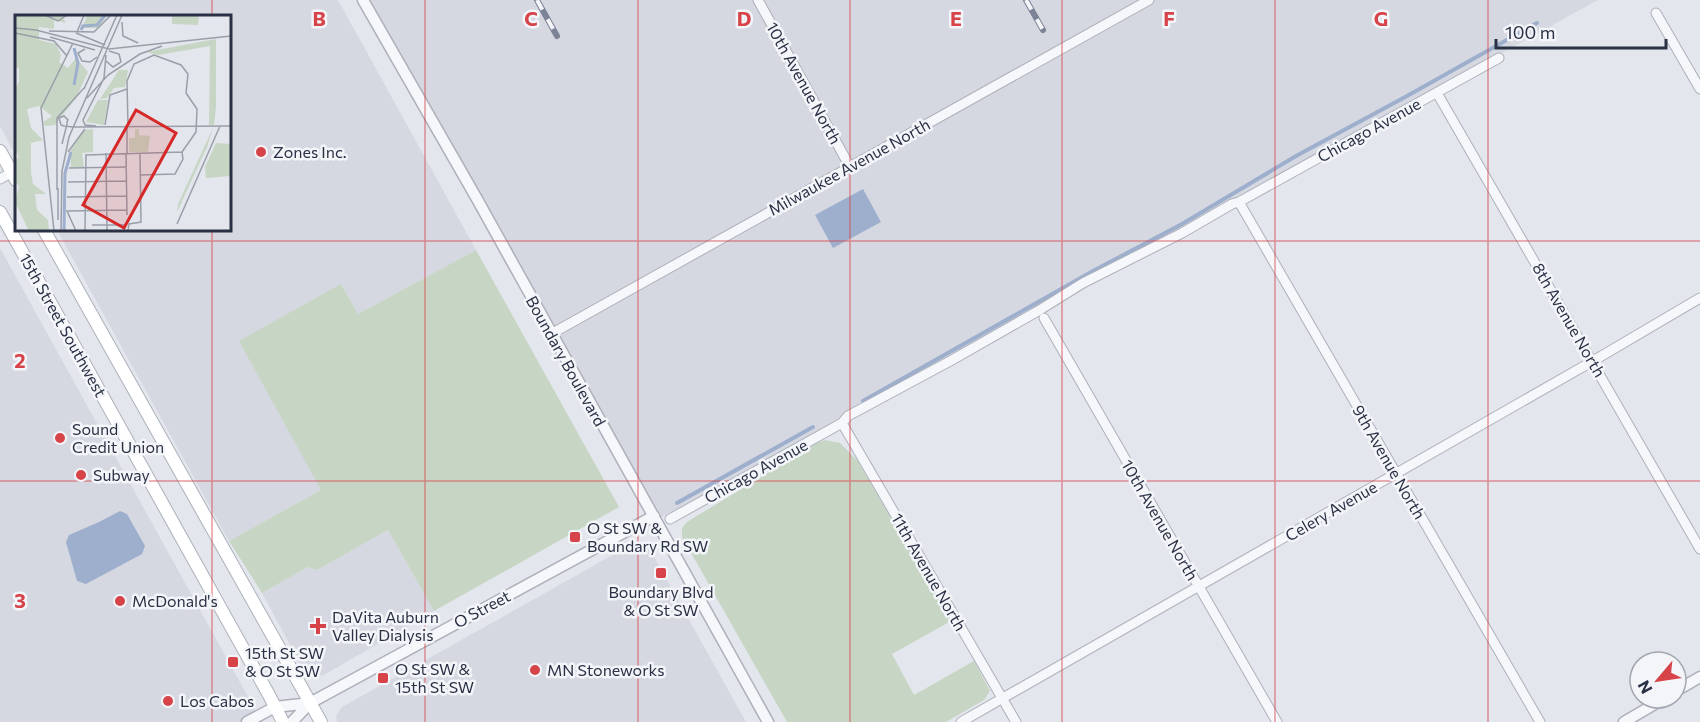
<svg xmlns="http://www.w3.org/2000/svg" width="1700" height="722" font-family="Commissioner,sans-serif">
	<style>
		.built { fill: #d5d8e1 }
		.green { fill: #c7d6c4 }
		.water { fill: #9dafcd }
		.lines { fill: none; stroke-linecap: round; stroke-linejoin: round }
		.stream { stroke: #9dafcd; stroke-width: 4 }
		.minor-casing { stroke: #acb0ba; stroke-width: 11 }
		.tertiary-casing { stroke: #acb0ba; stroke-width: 13 }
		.secondary-casing { stroke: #acb0ba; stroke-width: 14 }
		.minor { stroke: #f6f7fa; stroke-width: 9 }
		.tertiary { stroke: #f6f7fa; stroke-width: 10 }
		.secondary { stroke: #fff; stroke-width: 12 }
		.rail-casing { stroke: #7c8397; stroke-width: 6 }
		.rail { stroke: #f3f5f9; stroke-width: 4; stroke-dasharray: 11; stroke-linecap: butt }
		.grid { fill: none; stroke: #d64349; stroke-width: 1.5; stroke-opacity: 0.55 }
		.poi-dot { fill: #d64349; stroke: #f3f5f9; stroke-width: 2 }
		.labels { text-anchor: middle; stroke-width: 5; stroke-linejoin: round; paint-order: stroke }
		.street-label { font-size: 16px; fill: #2a3145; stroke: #f3f5f9 }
		.poi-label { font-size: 16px; fill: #2a3145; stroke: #f3f5f9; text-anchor: start }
		.inset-river { fill: none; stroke: #9dafcd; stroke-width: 3 }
		.inset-road { fill: none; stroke: #999ea9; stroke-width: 1.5 }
		.view { fill: #d62828; fill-opacity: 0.15; stroke: #d62828; stroke-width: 3 }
		.inset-edge { fill: none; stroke: #2a3145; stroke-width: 3 }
		.grid-label { font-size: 20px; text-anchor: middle; font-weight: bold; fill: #d64349; stroke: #f3f5f9; stroke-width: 5; stroke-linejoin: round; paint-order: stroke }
	</style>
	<rect width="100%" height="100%" fill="#e3e6ec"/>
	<!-- built -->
	<path class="built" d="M 0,0 L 338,0 L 476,250 L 358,314 L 342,285 L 321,490 L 229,541 L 57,230 L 230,230 L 230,16 L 16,16 L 16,156 L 0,126 Z
		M 365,0 L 1598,0 L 656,520 Z
		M 0,248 L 262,722 L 0,722 Z
		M 388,530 L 434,611 L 324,675 L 319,676 L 310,674 L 303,669 L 262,593 L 308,567 L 317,570 Z
		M 641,542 L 648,546 L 746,722 L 337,722 L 336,716 L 342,707 L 634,543 Z"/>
	<!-- green -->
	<path class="green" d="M 476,250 L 619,507 L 434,611 L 388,530 L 317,570 L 308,567 L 262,593 L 229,541 L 321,490 L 239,341 L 341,284 L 358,314 Z
		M 825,440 L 840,443 L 857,460 L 951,621 L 892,654 L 914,695 L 974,661 L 990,691 L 984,700 L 946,722 L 787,722 L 682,537 L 682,528 L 687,522 L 817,443 Z"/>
	<!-- water -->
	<path class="water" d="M 863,189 L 881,222 L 833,248 L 815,215 Z
		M 120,511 L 127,514 L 145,546 L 142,554 L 86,584 L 77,581 L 66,542 L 69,535 L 99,522 Z"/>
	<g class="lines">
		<!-- stream -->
		<path class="stream" d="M 863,401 L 1093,271 L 1182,224 L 1296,156 L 1407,96 L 1537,23
			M 677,503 L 813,427"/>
		<defs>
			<path id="minor" d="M 758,0 L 850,167
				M 1656,13 L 1700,89
				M 1437,93 L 1700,549
				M 0,179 L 16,170
				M 1239,202 L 1540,722
				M 1044,318 L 1277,722
				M 551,334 L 1149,0
				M 842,423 L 1016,722
				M 670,519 L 842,423 L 848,416 L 952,360 L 1038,311 L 1083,283 L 1182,233 L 1232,204 L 1239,202 L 1499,58
				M 961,722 L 1593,361 L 1700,298"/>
			<path id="tertiary" d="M 363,0 L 477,199 L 768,722
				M 1676,691 L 1700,677
				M 247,722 L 275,707 L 310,703
				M 292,722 L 310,703 L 654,516
				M 1624,722 L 1665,698"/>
			<path id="secondary" d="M 0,151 L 16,180
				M 0,212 L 269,695 L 283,722
				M 44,230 L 321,722"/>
		</defs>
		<!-- minor casing -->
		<use href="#minor" class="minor-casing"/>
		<!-- tertiary casing -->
		<use href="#tertiary" class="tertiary-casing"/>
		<!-- secondary casing -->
		<use href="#secondary" class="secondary-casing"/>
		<!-- minor -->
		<use href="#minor" class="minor"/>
		<!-- tertiary -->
		<use href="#tertiary" class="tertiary"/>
		<!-- secondary -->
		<use href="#secondary" class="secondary"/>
		<defs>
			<path id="rail" d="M 537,0 L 557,36
				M 1026,0 L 1043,30"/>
		</defs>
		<!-- rail casing -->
		<use href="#rail" class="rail-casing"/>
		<!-- rail -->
		<use href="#rail" class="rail"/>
	</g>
	<!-- grid -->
	<path class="grid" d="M 212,0 L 212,16M 425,0 L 425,722M 638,0 L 638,722M 850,0 L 850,722M 1062,0 L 1062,722M 1275,0 L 1275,722M 1488,0 L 1488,722M 212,230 L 212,722M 0,241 L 1700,241M 0,481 L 1700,481"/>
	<!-- markers -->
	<g class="poi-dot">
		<circle cx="261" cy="152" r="6"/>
		<circle cx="60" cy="438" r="6"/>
		<circle cx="81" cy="475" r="6"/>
		<rect x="569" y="531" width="12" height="12" rx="3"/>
		<rect x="655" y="567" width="12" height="12" rx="3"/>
		<circle cx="120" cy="601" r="6"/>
		<path d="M315 617h6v6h6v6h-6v6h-6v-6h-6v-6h6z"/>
		<rect x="227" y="656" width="12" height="12" rx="3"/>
		<circle cx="535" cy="670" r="6"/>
		<rect x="377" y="672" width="12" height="12" rx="3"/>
		<circle cx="168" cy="701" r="6"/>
	</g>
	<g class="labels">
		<!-- street labels -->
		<g class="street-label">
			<text transform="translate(804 83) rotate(61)" y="6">10th Avenue North</text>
			<text transform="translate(1369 130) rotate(-29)" y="6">Chicago Avenue</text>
			<text transform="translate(849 167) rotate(-29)" y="6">Milwaukee Avenue North</text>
			<text transform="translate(1569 320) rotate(60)" y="6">8th Avenue North</text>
			<text transform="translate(63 325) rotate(61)" y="6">15th Street Southwest</text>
			<text transform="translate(566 361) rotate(61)" y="6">Boundary Boulevard</text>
			<text transform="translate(1389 462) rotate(60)" y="6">9th Avenue North</text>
			<text transform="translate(756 471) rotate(-29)" y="6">Chicago Avenue</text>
			<text transform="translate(1331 511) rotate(-30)" y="6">Celery Avenue</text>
			<text transform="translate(1160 520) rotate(60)" y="6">10th Avenue North</text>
			<text transform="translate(929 572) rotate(60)" y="6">11th Avenue North</text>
			<text transform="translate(482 609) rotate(-28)" y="6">O Street</text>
		</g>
		<!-- poi labels -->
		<g class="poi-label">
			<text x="273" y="158">Zones Inc.</text>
			<text x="72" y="435">Sound<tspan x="72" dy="18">Credit Union</tspan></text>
			<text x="93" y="481">Subway</text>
			<text x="587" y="534">O St SW &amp;<tspan x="587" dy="18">Boundary Rd SW</tspan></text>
			<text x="661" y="598" text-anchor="middle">Boundary Blvd<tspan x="661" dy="18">&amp; O St SW</tspan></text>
			<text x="132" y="607">McDonald's</text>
			<text x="332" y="623">DaVita Auburn<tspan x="332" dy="18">Valley Dialysis</tspan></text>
			<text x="245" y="659">15th St SW<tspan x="245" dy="18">&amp; O St SW</tspan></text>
			<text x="395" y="675">O St SW &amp;<tspan x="395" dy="18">15th St SW</tspan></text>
			<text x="547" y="676">MN Stoneworks</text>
			<text x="180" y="707">Los Cabos</text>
		</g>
	</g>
	<!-- overview -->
	<g transform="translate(15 15)">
		<rect width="216" height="216" fill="#e3e6ec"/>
		<path d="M 0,0 L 52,0 L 48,3 L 51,8 L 39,5 L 39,14 L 24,12 L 24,25 L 41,29 L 46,40 L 44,47 L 53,53 L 61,43 L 73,57 L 61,83 L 40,110 L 30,111 L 28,107 L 37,101 L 24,91 L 12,94 L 16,113 L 28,125 L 16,128 L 16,158 L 18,169 L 31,179 L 20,179 L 22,195 L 33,205 L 34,216 L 14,216 L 0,187 L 4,171 L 0,167 L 0,145 L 4,142 L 0,134 L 0,73 L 4,67 L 4,53 L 0,52 ZM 93,0 L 83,13 L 67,13 L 72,1 ZM 157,0 L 184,0 L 183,10 L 157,9 ZM 201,24 L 201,92 L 199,110 L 194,110 L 195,31 L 143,40 L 131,37 ZM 104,55 L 113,55 L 110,72 L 99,73 L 92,83 L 85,84 ZM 83,85 L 93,85 L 89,110 L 71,107 ZM 198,113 L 192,132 L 162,197 L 163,189 ZM 78,114 L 78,137 L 67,138 L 69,152 L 56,152 L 55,137 L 68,115 ZM 120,114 L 124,114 L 124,120 L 135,121 L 133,137 L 114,137 L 114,123 L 120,123 ZM 201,128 L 216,129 L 216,161 L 191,163 L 190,152 Z" fill="#c7d6c4"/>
		<path class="inset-river" d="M 66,15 L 68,11 L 82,10 L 90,0M 59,70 L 63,48 L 59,33M 49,216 L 50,158 L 56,137"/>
		<path class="inset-road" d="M 30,0 L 43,6 L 52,0M 107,7 L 108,21 L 123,28M 0,13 L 21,15 L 94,34 L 216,21M 34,16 L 79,17 L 96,0M 62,17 L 69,0M 0,18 L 39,26 L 52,41M 61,18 L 90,30M 35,22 L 80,35M 70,34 L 63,38 L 67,46 L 75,47 L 82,42M 91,46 L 98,52 L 106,47 L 104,39 L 94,36M 69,74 L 102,0M 72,83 L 93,60 L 125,39 L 147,31M 90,110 L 95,80 L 112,74M 81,111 L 70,110 L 68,105 L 89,63 L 91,40M 112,111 L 112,138M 113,111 L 112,66 L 119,49 L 139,40 L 166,50 L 173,59 L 171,78 L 182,94 L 181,117 L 167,137M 57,112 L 216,111M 47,129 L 52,109 L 52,107 L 53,105 L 49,101 L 44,103 L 46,110 L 49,111 L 58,112M 53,137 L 70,114M 91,138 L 92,216M 111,139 L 112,200M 54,153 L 112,152M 126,160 L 160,159 L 168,144 L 167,137M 53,167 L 111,166M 42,175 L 42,103 L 69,73M 52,182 L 112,181M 43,205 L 43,173M 162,209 L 205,111M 77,210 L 109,210M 39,216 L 26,93 L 58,28M 46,216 L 47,156 L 54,122 L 107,0M 61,216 L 52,196 L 112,195M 70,216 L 71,140 L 167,137M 113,216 L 114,209 L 126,207 L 125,139"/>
		<path class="view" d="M 121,95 L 161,118 L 109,213 L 68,190 Z"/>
		<rect width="216" height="216" class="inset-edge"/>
	</g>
	<g class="grid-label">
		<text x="319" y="26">B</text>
		<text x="531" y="26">C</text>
		<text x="744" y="26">D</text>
		<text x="956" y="26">E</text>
		<text x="1169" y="26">F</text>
		<text x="1381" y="26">G</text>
		<text x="20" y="368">2</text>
		<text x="20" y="608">3</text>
	</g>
	<!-- north arrow -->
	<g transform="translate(1658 680) rotate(241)"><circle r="28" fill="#f3f5f9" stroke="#a3a7b1" stroke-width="1.5"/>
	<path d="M0-4.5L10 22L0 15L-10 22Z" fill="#d64349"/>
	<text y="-9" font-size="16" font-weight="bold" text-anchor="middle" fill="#2a3145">N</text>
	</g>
	<!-- scale -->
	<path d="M1496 39v9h170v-9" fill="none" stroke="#2a3145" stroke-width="3"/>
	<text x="1505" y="39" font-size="18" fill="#2a3145" stroke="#f3f5f9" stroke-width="4.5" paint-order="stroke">100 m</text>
</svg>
